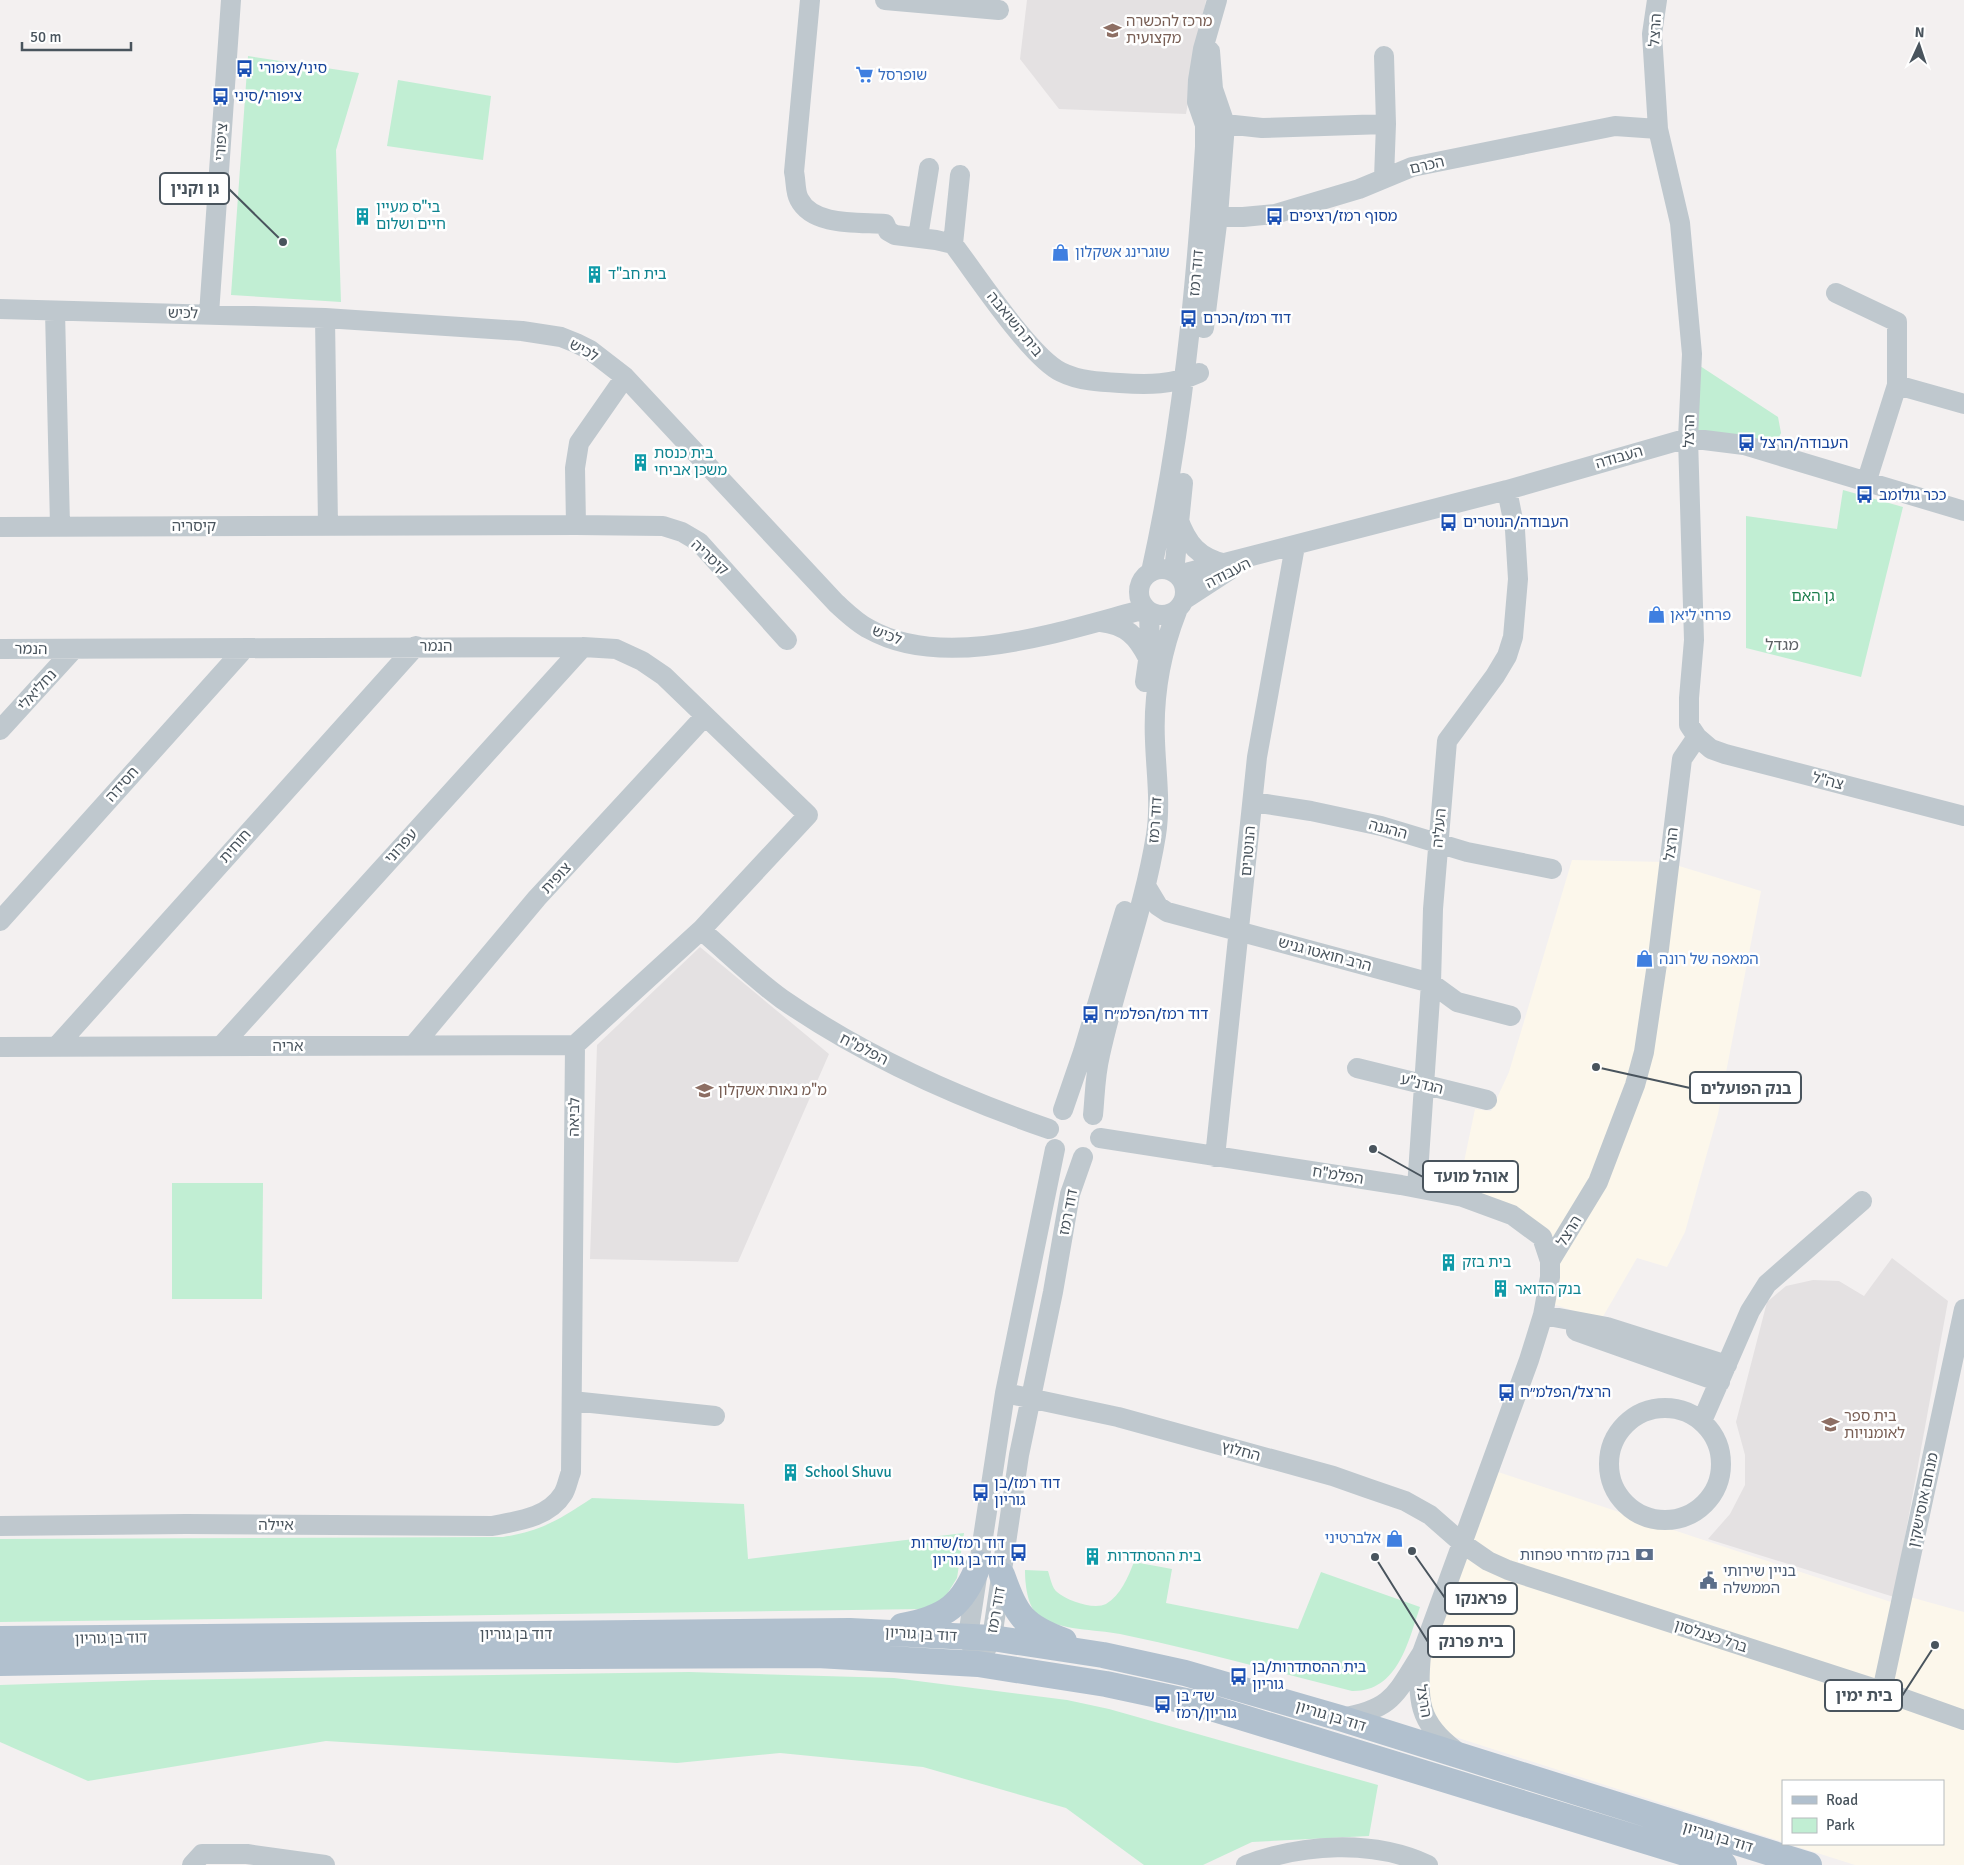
<svg xmlns="http://www.w3.org/2000/svg" width="1964" height="1865" font-family="Signika,'Noto Sans Hebrew',sans-serif">
	<style>
		.commercial { fill: #fcf7eb }
		.education { fill: #e4e1e2 }
		.green { fill: #c1eed3 }
		.lines { fill: none; stroke-linecap: round; stroke-linejoin: round }
		.minor { stroke: #bfc8ce; stroke-width: 20 }
		.major { stroke: #b1c0ce; stroke-width: 26 }
		.labels { text-anchor: middle; stroke-width: 5; stroke-linejoin: round; paint-order: stroke }
		.education-label { font-size: 15px; fill: #785e54; stroke: #fff; text-anchor: start }
		.street-label { font-size: 15px; fill: #49545d; stroke: #fff }
		.transit-label { font-size: 15px; fill: #164399; stroke: #fff; text-anchor: start }
		.shop-label { font-size: 15px; fill: #366cbe; stroke: #fff; text-anchor: start }
		.culture-label { font-size: 15px; fill: #0d838f; stroke: #fff; text-anchor: start }
		.park-label { font-size: 15px; fill: #1b7d4c; stroke: #fff }
		.service-label { font-size: 15px; fill: #4e5e75; stroke: #fff; text-anchor: end }
		.neighbourhood-label { font-size: 16px; fill: #5d6165; stroke: #fff }
		.leader { fill: none; stroke: #49545d; stroke-width: 2 }
		.callout-dot { fill: #49545d; stroke: #fff; stroke-width: 2 }
		.callout { fill: #fff; stroke: #49545d; stroke-width: 2 }
		.callout-label { font-size: 16px; text-anchor: middle; font-weight: bold; fill: #49545d }
	</style>
	<rect width="100%" height="100%" fill="#f3f0f0"/>
	<!-- commercial -->
	<path class="commercial" d="M 1572,860 L 1666,862 L 1761,891 L 1718,1114 L 1685,1232 L 1667,1267 L 1637,1258 L 1601,1320 L 1541,1300 L 1553,1243 L 1459,1186 L 1475,1109 L 1491,1111 L 1509,1072 Z
		M 1495,1471 L 1891,1602 L 1910,1597 L 1964,1612 L 1964,1865 L 1855,1865 L 1789,1844 L 1943,1844 L 1943,1781 L 1783,1781 L 1783,1842 L 1449,1735 L 1433,1720 L 1425,1679 L 1432,1653 Z"/>
	<!-- education -->
	<path class="education" d="M 1027,0 L 1206,0 L 1186,114 L 1059,109 L 1020,59 Z
		M 700,947 L 829,1054 L 738,1262 L 590,1259 L 597,1045 Z
		M 1892,1258 L 1948,1301 L 1894,1597 L 1708,1539 L 1730,1514 L 1745,1485 L 1745,1455 L 1736,1422 L 1767,1302 L 1786,1286 L 1813,1280 L 1839,1281 L 1864,1296 Z"/>
	<!-- green -->
	<path class="green" d="M 248,56 L 359,73 L 336,150 L 341,302 L 231,295 Z
		M 398,80 L 491,96 L 483,160 L 387,146 Z
		M 1697,364 L 1778,417 L 1781,433 L 1773,449 L 1694,430 Z
		M 1843,490 L 1903,507 L 1861,677 L 1746,648 L 1746,516 L 1837,529 Z
		M 172,1183 L 263,1183 L 262,1299 L 172,1299 Z
		M 592,1498 L 744,1504 L 748,1559 L 964,1533 L 957,1578 L 944,1599 L 924,1609 L 0,1622 L 0,1539 L 503,1537 C 542,1531 560,1519 592,1498 Z
		M 1134,1562 L 1172,1569 L 1166,1603 L 1298,1629 L 1321,1572 L 1420,1607 C 1408,1642 1398,1692 1352,1691 C 1275,1672 1198,1650 1120,1634 C 1095,1629 1060,1631 1039,1616 C 1027,1607 1025,1583 1025,1570 L 1048,1571 C 1050,1577 1052,1588 1057,1592 C 1067,1601 1094,1610 1106,1604 C 1121,1595 1128,1577 1134,1562 Z
		M 689,1672 L 894,1678 L 1067,1700 L 1109,1709 L 1378,1785 L 1369,1836 L 1252,1842 L 1203,1865 L 1144,1865 L 1066,1808 L 923,1767 L 780,1753 L 677,1763 L 326,1741 L 88,1781 L 0,1742 L 0,1685 L 153,1680 Z"/>
	<g class="lines">
		<!-- minor -->
		<path class="minor" d="M 810,0 L 794,172 C 796,180 795,192 799,199 C 813,227 860,222 885,224 L 888,231 L 895,235 L 936,240 L 953,244 C 976,274 1030,357 1061,372 C 1079,381 1100,382 1120,383 C 1148,385 1173,385 1199,373
			M 885,0 L 999,10
			M 1657,0 L 1652,34 L 1658,129 L 1680,223 L 1692,354 L 1688,438 L 1694,640 L 1689,698 L 1689,725 L 1697,737 L 1711,749 L 1725,754 L 1964,816
			M 1384,56 L 1386,124
			M 1225,124 L 1262,128 L 1386,124 L 1384,178
			M 1205,215 L 1243,217 L 1275,214 L 1359,189 L 1412,167 L 1615,126 L 1658,129
			M 918,237 L 929,168
			M 953,244 L 960,175
			M 1836,293 L 1897,322 L 1897,385 L 1866,483
			M 0,309 L 325,318 L 522,331 L 561,337 L 576,343 L 590,350 L 625,377 L 836,603 C 846,612 857,623 869,629 C 947,673 1066,629 1146,609
			M 55,311 L 60,526
			M 209,314 L 231,0
			M 325,318 L 328,526
			M 1204,328 L 1218,216 L 1225,124 L 1213,89 L 1210,51
			M 1897,385 L 1964,404
			M 1178,518 C 1187,544 1199,558 1226,564
			M 576,525 L 575,468 L 579,443 L 625,377
			M 0,527 L 576,525 L 663,526 L 682,532 L 699,542 L 787,640
			M1139 592a23 23 0 1 1 46 0a23 23 0 1 1-46 0Z
			M 1151,572 C 1182,432 1196,290 1205,147 L 1205,125 L 1197,102 L 1198,80 L 1203,49 L 1217,0
			M 1174,572 L 1183,483
			M 1178,575 L 1507,490 L 1688,438 L 1744,445 L 1964,511
			M 1185,599 L 1231,569
			M 1101,622 C 1126,625 1137,636 1148,658
			M 0,649 L 583,647 L 616,649 L 642,661 L 664,676 L 808,815 L 701,930 L 575,1045 L 571,1472 C 568,1479 567,1488 563,1494 C 548,1518 517,1521 492,1526 L 186,1524 L 0,1526
			M 1145,682 L 1150,647 L 1149,612
			M 0,730 L 73,650
			M 1253,802 L 1311,811 L 1381,826 L 1467,852 L 1552,869
			M 1146,886 L 1158,906 L 1167,912 L 1431,983 L 1457,1002 L 1511,1016
			M 0,921 L 245,648
			M 701,930 C 728,953 754,979 782,999 C 864,1056 956,1097 1049,1129
			M 221,1046 L 583,647
			M 413,1046 L 537,898 L 705,716
			M 0,1047 L 575,1045
			M 56,1047 L 416,646
			M 1357,1068 L 1487,1100
			M 1063,1110 L 1083,1052 L 1125,911
			M 1093,1115 C 1095,1095 1095,1075 1100,1055 C 1116,981 1144,910 1156,835 C 1161,804 1156,772 1155,741 C 1153,697 1161,652 1177,611
			M 1100,1138 L 1401,1185 L 1463,1197 L 1512,1215 L 1542,1237 L 1550,1261
			M 1215,1157 L 1257,757 L 1295,546
			M 1417,1188 L 1431,983 L 1433,909 L 1447,741 L 1495,676 L 1507,656 L 1513,637 L 1518,579 L 1515,530 L 1507,490
			M 1543,1315 L 1607,1327 L 1727,1365
			M 1576,1331 L 1720,1382
			M 1005,1393 L 1118,1417 L 1333,1476 L 1367,1488 L 1405,1501 L 1430,1515 L 1462,1543 L 1488,1561 L 1508,1570 L 1882,1691 L 1964,1720
			M 572,1401 L 715,1416
			M1609 1464a56 56 0 1 1 112 0a56 56 0 1 1-112 0Z
			M 1702,1421 L 1750,1311 L 1767,1284 L 1862,1201
			M 973,1650 L 968,1636 L 1005,1393 L 1055,1149
			M 985,1651 L 992,1638 L 1019,1455 L 1053,1292 L 1070,1194 L 1083,1157
			M 1421,1655 C 1417,1699 1418,1723 1455,1750
			M 1882,1691 L 1964,1309
			M 1341,1718 C 1393,1709 1395,1695 1422,1653 L 1529,1360 L 1543,1315 L 1550,1277 L 1550,1261 L 1598,1182 L 1635,1085 L 1644,1052 L 1658,957 L 1682,759 L 1697,737
			M 192,1865 L 202,1854 L 247,1854 L 325,1865
			M 1246,1865 C 1302,1844 1372,1839 1428,1865"/>
		<!-- major -->
		<path class="major" d="M 1002,1575 C 1017,1616 1023,1626 1064,1641
			M 902,1626 C 946,1618 963,1605 979,1564
			M 0,1639 L 850,1631 L 992,1638 L 1103,1655 L 1185,1673 L 1340,1718 L 1809,1865
			M 0,1663 L 353,1657 L 817,1655 L 978,1664 L 1106,1684 L 1195,1703 L 1724,1865"/>
	</g>
	<!-- icons -->
	<defs>
		<symbol id="university-bare" viewBox="-9 -9 18 18"><path d="M0-5L7-2L0 1L-7-2ZM-4 1L0 2.5L4 1V4Q0 6-4 4Z" fill="#8d6e63" stroke="#fff" stroke-width="2.5" paint-order="stroke"/></symbol>
		<symbol id="bus-bare" viewBox="-9 -9 18 18"><path d="M-5-6H5V4H4V6H2V4H-2V6H-4V4H-5ZM-3.5-4V0h7V-4ZM-3.5 1.2v1.5H-2V1.2ZM2 1.2v1.5H3.5V1.2Z" fill="#1a4fb4" stroke="#fff" stroke-width="2.5" paint-order="stroke"/></symbol>
		<symbol id="supermarket-bare" viewBox="-9 -9 18 18"><path d="M-6-5.5h2.5l.6 2H6L4.5 2H-2.5L-4.4-4H-6ZM-1.5 3.2a1.3 1.3 0 1 0 .1 0ZM3 3.2a1.3 1.3 0 1 0 .1 0Z" fill="#3f7fe0" stroke="#fff" stroke-width="2.5" paint-order="stroke"/></symbol>
		<symbol id="building-bare" viewBox="-9 -9 18 18"><path d="M-4-6H4V6H1V3H-1V6H-4ZM-2.5-4.3h1.7v1.8h-1.7ZM.8-4.3h1.7v1.8H.8ZM-2.5-1h1.7V.8h-1.7ZM.8-1h1.7V.8H.8Z" fill="#0f9aa8" stroke="#fff" stroke-width="2.5" paint-order="stroke"/></symbol>
		<symbol id="shop-bare" viewBox="-9 -9 18 18"><path d="M-5-2.5h2.3a2.7 3.5 0 0 1 5.4 0H5L5.5 6h-11ZM-1.5-2.5h3a1.5 2.3 0 0 0-3 0Z" fill="#3f7fe0" stroke="#fff" stroke-width="2.5" paint-order="stroke"/></symbol>
		<symbol id="school-bare" viewBox="-9 -9 18 18"><path d="M0-5L7-2L0 1L-7-2ZM-4 1L0 2.5L4 1V4Q0 6-4 4Z" fill="#8d6e63" stroke="#fff" stroke-width="2.5" paint-order="stroke"/></symbol>
		<symbol id="bank-bare" viewBox="-9 -9 18 18"><path d="M-6-4H6V4H-6ZM0-2.3a2.3 2.3 0 1 0 0 4.6a2.3 2.3 0 1 0 0-4.6Z" fill="#5c6f8a" stroke="#fff" stroke-width="2.5" paint-order="stroke"/></symbol>
		<symbol id="civic-bare" viewBox="-9 -9 18 18"><path d="M-.6-6.5H3V-4.5H.6V-3L4-1V1h2V6H-6V1h2V-1L-.6-3ZM-1.2 2.5V6h2.4V2.5Z" fill="#5c6f8a" stroke="#fff" stroke-width="2.5" paint-order="stroke"/></symbol>
	</defs>
	<g fill-rule="evenodd">
		<use href="#university-bare" x="1100" y="18" width="25" height="25"/>
		<use href="#bus-bare" x="232" y="56" width="25" height="25"/>
		<use href="#supermarket-bare" x="852" y="62" width="25" height="25"/>
		<use href="#bus-bare" x="208" y="84" width="25" height="25"/>
		<use href="#building-bare" x="350" y="204" width="25" height="25"/>
		<use href="#bus-bare" x="1262" y="204" width="25" height="25"/>
		<use href="#shop-bare" x="1048" y="240" width="25" height="25"/>
		<use href="#building-bare" x="582" y="262" width="25" height="25"/>
		<use href="#bus-bare" x="1176" y="306" width="25" height="25"/>
		<use href="#bus-bare" x="1734" y="430" width="25" height="25"/>
		<use href="#building-bare" x="628" y="450" width="25" height="25"/>
		<use href="#bus-bare" x="1852" y="482" width="25" height="25"/>
		<use href="#bus-bare" x="1436" y="510" width="25" height="25"/>
		<use href="#shop-bare" x="1644" y="602" width="25" height="25"/>
		<use href="#shop-bare" x="1632" y="946" width="25" height="25"/>
		<use href="#bus-bare" x="1078" y="1002" width="25" height="25"/>
		<use href="#school-bare" x="692" y="1078" width="25" height="25"/>
		<use href="#building-bare" x="1436" y="1250" width="25" height="25"/>
		<use href="#building-bare" x="1488" y="1276" width="25" height="25"/>
		<use href="#bus-bare" x="1494" y="1380" width="25" height="25"/>
		<use href="#school-bare" x="1818" y="1412" width="25" height="25"/>
		<use href="#building-bare" x="778" y="1460" width="25" height="25"/>
		<use href="#bus-bare" x="968" y="1480" width="25" height="25"/>
		<use href="#shop-bare" x="1382" y="1526" width="25" height="25"/>
		<use href="#bus-bare" x="1006" y="1540" width="25" height="25"/>
		<use href="#bank-bare" x="1632" y="1542" width="25" height="25"/>
		<use href="#building-bare" x="1080" y="1544" width="25" height="25"/>
		<use href="#civic-bare" x="1696" y="1568" width="25" height="25"/>
		<use href="#bus-bare" x="1226" y="1664" width="25" height="25"/>
		<use href="#bus-bare" x="1150" y="1692" width="25" height="25"/>
	</g>
	<g class="labels">
		<!-- education labels -->
		<g class="education-label">
			<text x="1126" y="26">מרכז להכשרה<tspan x="1126" dy="17">מקצועית</tspan></text>
			<text x="718" y="1095">מ"מ נאות אשקלון</text>
			<text x="1844" y="1421">בית ספר<tspan x="1844" dy="17">לאומנויות</tspan></text>
		</g>
		<!-- street labels -->
		<g class="street-label">
			<text transform="translate(1655 30) rotate(-87)" y="5">הרצל</text>
			<text transform="translate(221 142) rotate(-86)" y="5">ציפורי</text>
			<text transform="translate(1427 165) rotate(-13)" y="5">הכרם</text>
			<text transform="translate(1196 273) rotate(-85)" y="5">דוד רמז</text>
			<text transform="translate(183 313) rotate(1)" y="5">לכיש</text>
			<text transform="translate(1015 324) rotate(51)" y="5">בית השואבה</text>
			<text transform="translate(584 350) rotate(29)" y="5">לכיש</text>
			<text transform="translate(1689 431) rotate(-89)" y="5">הרצל</text>
			<text transform="translate(1619 457) rotate(-16)" y="5">העבודה</text>
			<text x="194" y="531">קיסריה</text>
			<text transform="translate(710 557) rotate(43)" y="5">קיסריה</text>
			<text transform="translate(1228 573) rotate(-27)" y="5">העבודה</text>
			<text transform="translate(887 635) rotate(21)" y="5">לכיש</text>
			<text x="436" y="651">הנמר</text>
			<text transform="translate(31 649) rotate(1)" y="5">הנמר</text>
			<text transform="translate(37 690) rotate(-48)" y="5">נחליאלי</text>
			<text transform="translate(1828 781) rotate(14)" y="5">צה"ל</text>
			<text transform="translate(122 784) rotate(-48)" y="5">חסידה</text>
			<text transform="translate(1155 820) rotate(-86)" y="5">דוד רמז</text>
			<text transform="translate(1439 828) rotate(-85)" y="5">העליה</text>
			<text transform="translate(1388 829) rotate(15)" y="5">ההגנה</text>
			<text transform="translate(1671 844) rotate(-83)" y="5">הרצל</text>
			<text transform="translate(235 846) rotate(-48)" y="5">חוחית</text>
			<text transform="translate(401 846) rotate(-48)" y="5">עפרוני</text>
			<text transform="translate(1248 851) rotate(-85)" y="5">הנוטרים</text>
			<text transform="translate(556 878) rotate(-47)" y="5">צופית</text>
			<text transform="translate(1325 954) rotate(15)" y="5">הרב חואטו גניש</text>
			<text x="288" y="1051">אריה</text>
			<text transform="translate(864 1049) rotate(27)" y="5">הפלמ"ח</text>
			<text transform="translate(1422 1084) rotate(14)" y="5">הגדנ"ע</text>
			<text transform="translate(574 1117) rotate(-89)" y="5">לביאה</text>
			<text transform="translate(1338 1175) rotate(9)" y="5">הפלמ"ח</text>
			<text transform="translate(1068 1212) rotate(-79)" y="5">דוד רמז</text>
			<text transform="translate(1569 1231) rotate(-58)" y="5">הרצל</text>
			<text transform="translate(1241 1451) rotate(15)" y="5">החלוץ</text>
			<text transform="translate(1923 1500) rotate(-78)" y="5">מנחם אוסישקין</text>
			<text x="276" y="1530">איילה</text>
			<text transform="translate(996 1610) rotate(-80)" y="5">דוד רמז</text>
			<text x="516" y="1639">דוד בן גוריון</text>
			<text transform="translate(921 1634) rotate(3)" y="5">דוד בן גוריון</text>
			<text transform="translate(1711 1636) rotate(18)" y="5">ברל כצנלסון</text>
			<text transform="translate(111 1638) rotate(-1)" y="5">דוד בן גוריון</text>
			<text transform="translate(1424 1701) rotate(80)" y="5">הרצל</text>
			<text transform="translate(1331 1716) rotate(17)" y="5">דוד בן גוריון</text>
			<text transform="translate(1718 1837) rotate(17)" y="5">דוד בן גוריון</text>
		</g>
		<!-- transit labels -->
		<g class="transit-label">
			<text x="259" y="73">סיני/ציפורי</text>
			<text x="234" y="101">ציפורי/סיני</text>
			<text x="1289" y="221">מסוף רמז/רציפים</text>
			<text x="1203" y="323">דוד רמז/הכרם</text>
			<text x="1760" y="448">העבודה/הרצל</text>
			<text x="1879" y="500">ככר גולומב</text>
			<text x="1463" y="527">העבודה/הנוטרים</text>
			<text x="1104" y="1019">דוד רמז/הפלמ״ח</text>
			<text x="1520" y="1397">הרצל/הפלמ״ח</text>
			<text x="994" y="1488">דוד רמז/בן<tspan x="994" dy="17">גוריון</tspan></text>
			<text x="1005" y="1548" text-anchor="end">דוד רמז/שדרות<tspan x="1005" dy="17">דוד בן גוריון</tspan></text>
			<text x="1252" y="1672">בית ההסתדרות/בן<tspan x="1252" dy="17">גוריון</tspan></text>
			<text x="1176" y="1701">שד׳ בן<tspan x="1176" dy="17">גוריון/רמז</tspan></text>
		</g>
		<!-- shop labels -->
		<g class="shop-label">
			<text x="878" y="80">שופרסל</text>
			<text x="1075" y="257">שוגרינג אשקלון</text>
			<text x="1670" y="620">פרחי ליאן</text>
			<text x="1659" y="964">המאפה של רונה</text>
			<text x="1381" y="1543" text-anchor="end">אלברטיני</text>
		</g>
		<!-- culture labels -->
		<g class="culture-label">
			<text x="376" y="212">בי"ס מעיין<tspan x="376" dy="17">חיים ושלום</tspan></text>
			<text x="608" y="279">בית חב"ד</text>
			<text x="654" y="458">בית כנסת<tspan x="654" dy="17">משכן אביחי</tspan></text>
			<text x="1462" y="1267">בית בזק</text>
			<text x="1515" y="1294">בנק הדואר</text>
			<text x="805" y="1477">School Shuvu</text>
			<text x="1107" y="1561">בית ההסתדרות</text>
		</g>
		<!-- park labels -->
		<g class="park-label">
			<text x="1813" y="601">גן האם</text>
		</g>
		<!-- service labels -->
		<g class="service-label">
			<text x="1630" y="1560">בנק מזרחי טפחות</text>
			<text x="1723" y="1576" text-anchor="start">בניין שירותי<tspan x="1723" dy="17">הממשלה</tspan></text>
		</g>
		<!-- neighbourhood labels -->
		<g class="neighbourhood-label">
			<text x="1782" y="650">מגדל</text>
		</g>
	</g>
	<!-- callouts -->
	<path class="leader" d="M283 242L229 189M1596 1067L1690 1088M1373 1149L1423 1177M1412 1551L1445 1598M1375 1557L1428 1642M1935 1645L1902 1696"/>
	<g class="callout-dot">
		<circle cx="283" cy="242" r="5"/>
		<circle cx="1596" cy="1067" r="5"/>
		<circle cx="1373" cy="1149" r="5"/>
		<circle cx="1412" cy="1551" r="5"/>
		<circle cx="1375" cy="1557" r="5"/>
		<circle cx="1935" cy="1645" r="5"/>
	</g>
	<g class="callout">
		<rect x="160" y="173" width="69" height="31" rx="5"/>
		<rect x="1690" y="1072" width="111" height="31" rx="5"/>
		<rect x="1423" y="1161" width="95" height="31" rx="5"/>
		<rect x="1445" y="1583" width="72" height="31" rx="5"/>
		<rect x="1428" y="1626" width="86" height="31" rx="5"/>
		<rect x="1825" y="1680" width="77" height="31" rx="5"/>
	</g>
	<g class="callout-label">
		<text x="195" y="194">גן וקנין</text>
		<text x="1746" y="1094">בנק הפועלים</text>
		<text x="1471" y="1182">אוהל מועד</text>
		<text x="1481" y="1604">פראנקו</text>
		<text x="1471" y="1647">בית פרנק</text>
		<text x="1864" y="1701">בית ימין</text>
	</g>
	<!-- legend -->
	<rect x="1782" y="1780" width="162" height="65" fill="#ffffff" stroke="#b6bbbe"/>
	<rect x="1792" y="1796" width="25" height="8" fill="#b1c0ce" stroke="#b6bbbe"/>
	<text x="1826" y="1805" font-size="15" fill="#49545d">Road</text>
	<rect x="1792" y="1818" width="25" height="15" fill="#c1eed3" stroke="#b6bbbe"/>
	<text x="1826" y="1830" font-size="15" fill="#49545d">Park</text>
	<!-- north arrow -->
	<g transform="translate(1919 45) rotate(3)" stroke="#ffffff" stroke-width="4" paint-order="stroke">
	<path d="M0-4L9 19L0 12L-9 19Z" fill="#49545d"/>
	<text y="-8" font-size="14" font-weight="bold" text-anchor="middle" fill="#49545d">N</text>
	</g>
	<!-- scale -->
	<path d="M22 42v8h109v-8" fill="none" stroke="#49545d" stroke-width="2.5"/>
	<text x="30" y="42" font-size="15" fill="#49545d" stroke="#ffffff" stroke-width="4" paint-order="stroke">50 m</text>
</svg>
